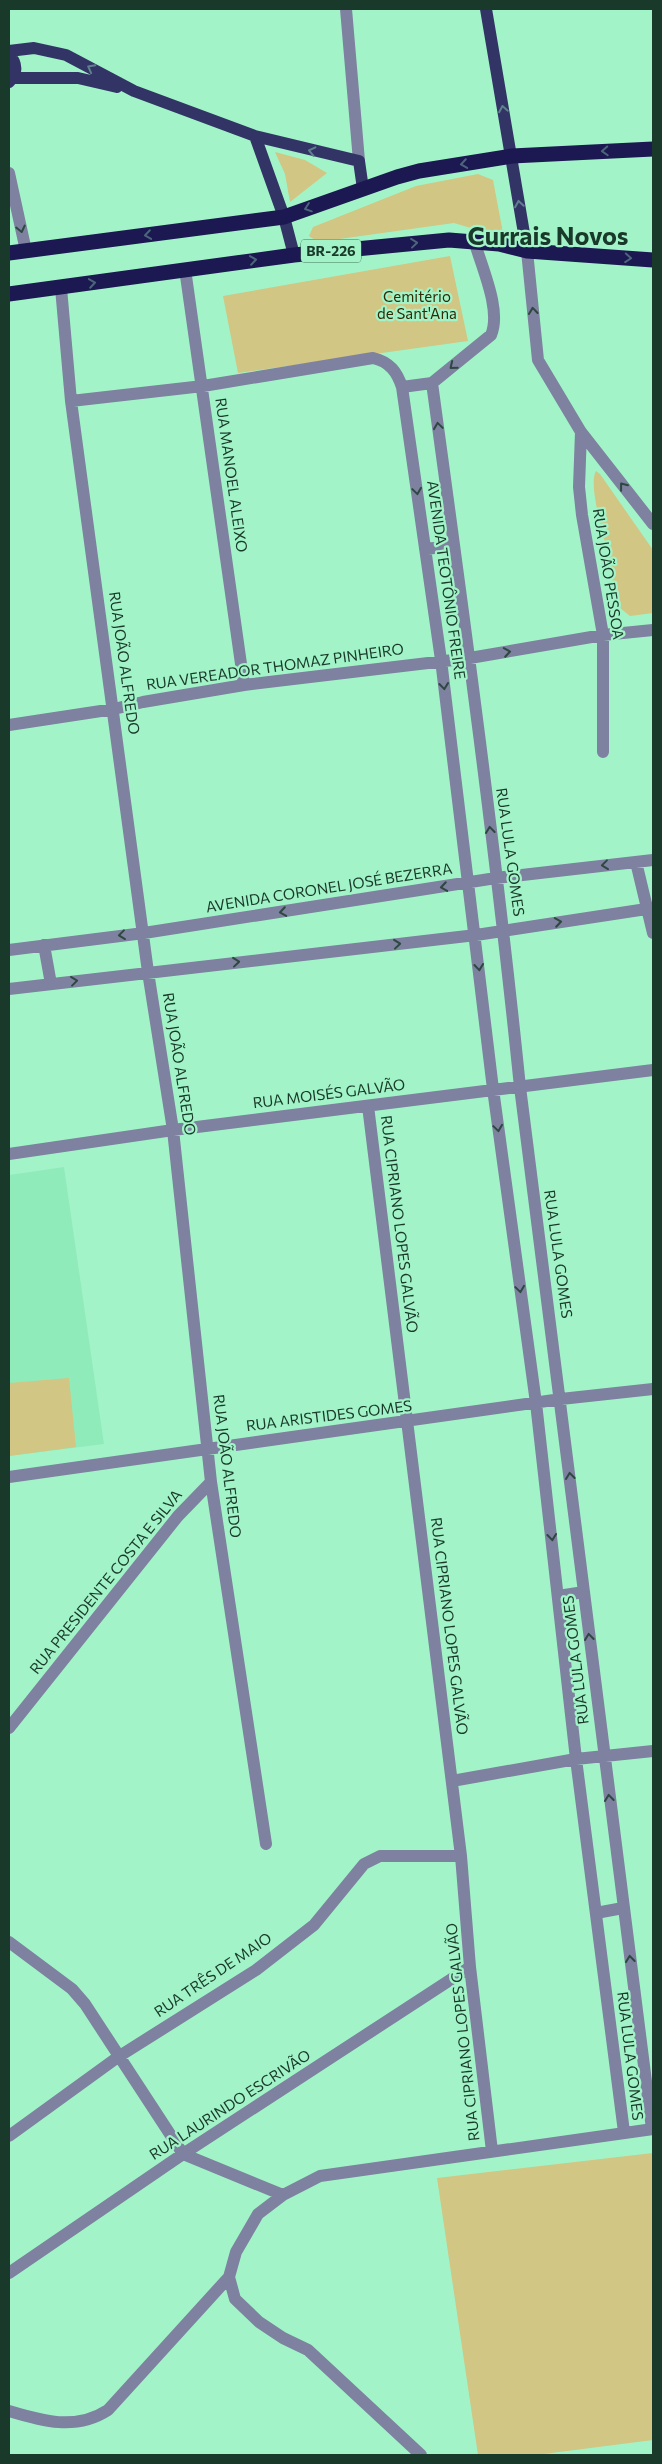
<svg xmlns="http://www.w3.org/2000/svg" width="662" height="2464" font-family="Commissioner,sans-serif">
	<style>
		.built { fill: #90ebbb }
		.green { fill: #d1c683 }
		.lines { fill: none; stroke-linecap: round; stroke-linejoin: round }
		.minor { stroke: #7e819f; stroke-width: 12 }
		.major { stroke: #333466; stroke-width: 12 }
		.highway { stroke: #1c1851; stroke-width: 15 }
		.oneway { stroke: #5f818d }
		.oneway2 { stroke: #4b657b }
		.oneway3 { stroke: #2d4841 }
		.labels { text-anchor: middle; stroke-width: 4.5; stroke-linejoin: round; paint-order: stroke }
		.shield { fill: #a2f4c8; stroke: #427259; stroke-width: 1 }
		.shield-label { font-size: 14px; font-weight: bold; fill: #193a2a }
		.park-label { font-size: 15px; fill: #302a05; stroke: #a2f4c8 }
		.street-label { font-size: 15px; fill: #193a2a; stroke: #a2f4c8 }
		.town-label { font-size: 25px; font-weight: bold; fill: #193a2a; stroke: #a2f4c8 }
	</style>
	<rect width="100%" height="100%" fill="#a2f4c8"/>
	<!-- built -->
	<path class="built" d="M 64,1167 L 104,1444 L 9,1456 L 9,1175 Z"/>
	<!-- green -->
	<path class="green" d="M 275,152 L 305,160 L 327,173 L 290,202 L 285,174 Z
		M 478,174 L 493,180 L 504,238 L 454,223 L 318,242 L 309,236 L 313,227 L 416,186 Z
		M 450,256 L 468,341 L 238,373 L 223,296 Z
		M 596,471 L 600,474 L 653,550 L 653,613 L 630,616 L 615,604 C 614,591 613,578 610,565 C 607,545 587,486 596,471 Z
		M 69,1378 L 76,1447 L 9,1456 L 9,1383 Z
		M 653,2153 L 653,2440 L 536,2455 L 478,2455 L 437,2178 Z"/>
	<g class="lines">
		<!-- minor -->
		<path class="minor" d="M 346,9 L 359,161
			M 9,173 L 26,251
			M 474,240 C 481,266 502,310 491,335 L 432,383 L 402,387 L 441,660 L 493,1089 L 536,1403 L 576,1759 L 624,2132
			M 527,251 L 538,360 L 581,432 L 653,524
			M 185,269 L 244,685
			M 61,288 L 71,401 L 148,972 L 173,1130 L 211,1482 L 266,1844
			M 432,383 C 464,617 496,851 520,1087 L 652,2129
			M 71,401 L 203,386 L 373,358 C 390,362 397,372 402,387
			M 581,432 L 579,487 L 582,515 L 603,635 L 603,752
			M 425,549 L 454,546
			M 9,725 L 114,709 L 143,702 L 244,685 L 470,658 L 603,635 L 653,630
			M 636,862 L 653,933
			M 44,945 L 51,984
			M 9,950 L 144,933 L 496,878 L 653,860
			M 9,989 L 476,935 L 653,908
			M 368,1106 L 461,1856 L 470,1967 L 492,2151
			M 9,1154 L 173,1130 L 653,1070
			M 9,1477 L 561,1399 L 653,1389
			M 558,1596 L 584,1592
			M 9,1728 L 178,1516 L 211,1482
			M 452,1781 L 576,1759 L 653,1751
			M 596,1913 L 623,1908
			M 9,1942 L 72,1989 L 85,2004 L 183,2154 L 283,2195
			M 9,2136 L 118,2057 L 256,1970 L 314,1925 L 364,1864 L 380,1856 L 461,1856
			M 9,2273 L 183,2154 L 470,1967
			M 9,2411 C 42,2421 76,2431 108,2410 L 229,2277
			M 421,2455 L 308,2350 L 283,2338 L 259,2322 L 235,2299 L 229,2277 L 236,2252 L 258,2214 L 283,2195 L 320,2176 L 653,2129"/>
		<!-- major -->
		<path class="major" d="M 486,9 L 527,251
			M 9,51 L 34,48 L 66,55 L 134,91 L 255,136 L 359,161 L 363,189
			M 9,54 C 17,63 18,74 9,82
			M 14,78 L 78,78 L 117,87
			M 255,136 L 284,217 L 294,255"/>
		<!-- highway -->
		<path class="highway" d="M 9,253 L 284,217 L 397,177 L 419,171 L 512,156 L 653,149
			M 9,294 L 294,255 L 449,240 L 499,244 L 527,251 L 653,260"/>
	</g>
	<!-- one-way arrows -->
	<defs><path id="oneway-chevron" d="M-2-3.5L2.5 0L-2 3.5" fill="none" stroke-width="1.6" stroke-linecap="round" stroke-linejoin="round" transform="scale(1.25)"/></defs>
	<g class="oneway">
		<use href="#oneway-chevron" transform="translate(91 68) rotate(-152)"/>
		<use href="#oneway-chevron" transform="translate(503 109) rotate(-100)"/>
		<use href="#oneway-chevron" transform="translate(312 151) rotate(-167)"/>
		<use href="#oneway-chevron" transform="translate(519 204) rotate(-99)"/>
	</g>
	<g class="oneway2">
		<use href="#oneway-chevron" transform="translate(605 151) rotate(177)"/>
		<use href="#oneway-chevron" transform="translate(464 164) rotate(171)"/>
		<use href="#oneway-chevron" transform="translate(308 208) rotate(161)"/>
		<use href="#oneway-chevron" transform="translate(148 235) rotate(172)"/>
		<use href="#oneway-chevron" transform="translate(414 243) rotate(-6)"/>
		<use href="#oneway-chevron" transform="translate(628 258) rotate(4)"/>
		<use href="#oneway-chevron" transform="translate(253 260) rotate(-8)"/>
		<use href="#oneway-chevron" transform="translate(92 283) rotate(-9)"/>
	</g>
	<g class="oneway3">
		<use href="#oneway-chevron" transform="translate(21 229) rotate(77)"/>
		<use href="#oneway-chevron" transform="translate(533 311) rotate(-96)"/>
		<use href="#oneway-chevron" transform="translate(453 366) rotate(141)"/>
		<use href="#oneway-chevron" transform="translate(438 426) rotate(-98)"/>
		<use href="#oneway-chevron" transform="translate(623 486) rotate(-128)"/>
		<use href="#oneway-chevron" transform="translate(417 491) rotate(82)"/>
		<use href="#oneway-chevron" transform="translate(507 652) rotate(-9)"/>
		<use href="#oneway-chevron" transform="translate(444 686) rotate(83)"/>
		<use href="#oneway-chevron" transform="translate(490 830) rotate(-97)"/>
		<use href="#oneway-chevron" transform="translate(605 865) rotate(173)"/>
		<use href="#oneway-chevron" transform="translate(444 887) rotate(171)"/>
		<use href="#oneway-chevron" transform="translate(283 912) rotate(171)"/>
		<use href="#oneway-chevron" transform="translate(558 922) rotate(-9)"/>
		<use href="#oneway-chevron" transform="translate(122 935) rotate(173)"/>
		<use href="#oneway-chevron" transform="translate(397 944) rotate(-6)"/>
		<use href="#oneway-chevron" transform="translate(236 962) rotate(-6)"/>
		<use href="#oneway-chevron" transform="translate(479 967) rotate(84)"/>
		<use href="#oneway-chevron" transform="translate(74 981) rotate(-7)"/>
		<use href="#oneway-chevron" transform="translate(498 1128) rotate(82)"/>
		<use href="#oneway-chevron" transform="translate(520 1289) rotate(82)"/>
		<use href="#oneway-chevron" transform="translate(570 1476) rotate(-97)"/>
		<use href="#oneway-chevron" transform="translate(552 1537) rotate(84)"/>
		<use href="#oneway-chevron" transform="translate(589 1637) rotate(-97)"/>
		<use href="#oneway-chevron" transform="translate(609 1798) rotate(-97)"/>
		<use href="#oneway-chevron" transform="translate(630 1959) rotate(-97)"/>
	</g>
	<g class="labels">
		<!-- shield labels -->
		<rect class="shield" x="301" y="239.5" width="60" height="23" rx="4"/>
		<g class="shield-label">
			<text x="331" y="256">BR-226</text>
		</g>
		<!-- park labels -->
		<g class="park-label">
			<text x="417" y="302">Cemitério<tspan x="417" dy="17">de Sant'Ana</tspan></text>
		</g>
		<!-- street labels -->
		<g class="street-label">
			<text transform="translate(231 475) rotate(82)" y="5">RUA MANOEL ALEIXO</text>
			<text transform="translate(608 574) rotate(81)" y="5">RUA JOÃO PESSOA</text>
			<text transform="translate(446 580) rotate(82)" y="5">AVENIDA TEOTÔNIO FREIRE</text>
			<text transform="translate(124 663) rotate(82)" y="5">RUA JOÃO ALFREDO</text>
			<text transform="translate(275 667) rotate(-8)" y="5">RUA VEREADOR THOMAZ PINHEIRO</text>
			<text transform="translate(510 852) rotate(82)" y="5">RUA LULA GOMES</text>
			<text transform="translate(329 888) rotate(-9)" y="5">AVENIDA CORONEL JOSÉ BEZERRA</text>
			<text transform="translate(179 1064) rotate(81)" y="5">RUA JOÃO ALFREDO</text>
			<text transform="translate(329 1094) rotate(-7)" y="5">RUA MOISÉS GALVÃO</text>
			<text transform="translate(399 1224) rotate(83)" y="5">RUA CIPRIANO LOPES GALVÃO</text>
			<text transform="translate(558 1254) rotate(82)" y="5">RUA LULA GOMES</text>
			<text transform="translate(329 1416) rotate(-7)" y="5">RUA ARISTIDES GOMES</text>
			<text transform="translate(227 1466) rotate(83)" y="5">RUA JOÃO ALFREDO</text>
			<text transform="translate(106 1582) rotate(-51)" y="5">RUA PRESIDENTE COSTA E SILVA</text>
			<text transform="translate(449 1626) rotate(83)" y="5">RUA CIPRIANO LOPES GALVÃO</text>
			<text transform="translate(576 1660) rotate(-97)" y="5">RUA LULA GOMES</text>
			<text transform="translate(213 1975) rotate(-34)" y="5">RUA TRÊS DE MAIO</text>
			<text transform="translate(463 2032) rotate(-96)" y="5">RUA CIPRIANO LOPES GALVÃO</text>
			<text transform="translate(630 2056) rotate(83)" y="5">RUA LULA GOMES</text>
			<text transform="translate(230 2105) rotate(-33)" y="5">RUA LAURINDO ESCRIVÃO</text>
		</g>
		<!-- town labels -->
		<g class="town-label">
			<text x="548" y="245">Currais Novos</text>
		</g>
	</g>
	<!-- border -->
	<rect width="662" height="2464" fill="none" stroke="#193a2a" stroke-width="20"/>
</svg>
